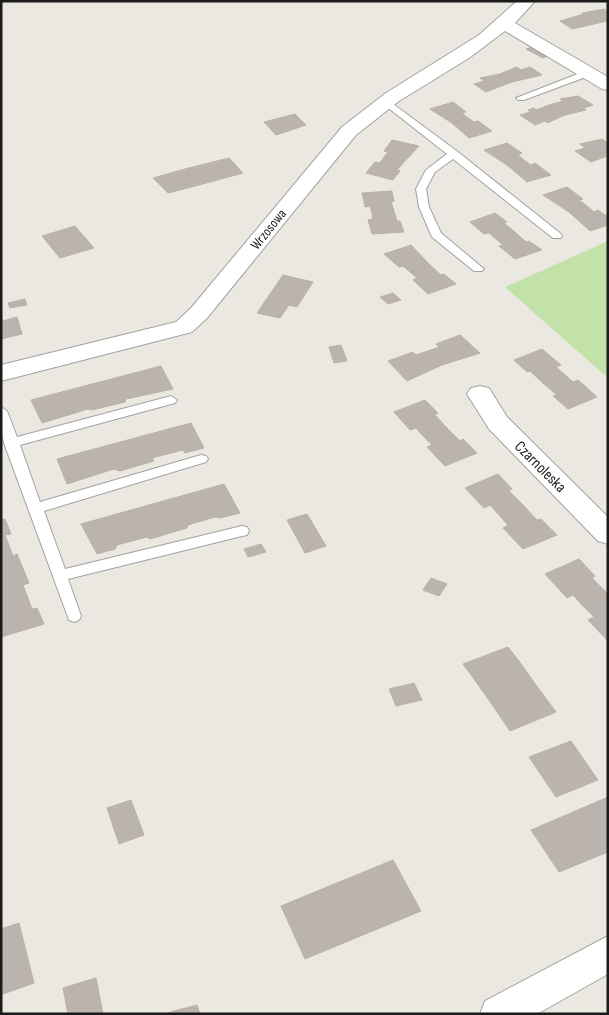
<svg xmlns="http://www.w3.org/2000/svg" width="609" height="1015" font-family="'Sofia Sans Condensed',sans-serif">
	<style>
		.grass { fill: #c3e2aa }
		.building { fill: #bbb4ae; stroke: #bcb0a5 }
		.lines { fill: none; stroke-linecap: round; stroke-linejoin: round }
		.lane-casing { stroke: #a2a2a2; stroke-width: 2 }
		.street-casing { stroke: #a2a2a2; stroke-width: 2 }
		.lane { fill: #fff; fill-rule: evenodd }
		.street { fill: #fff; fill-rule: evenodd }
		.labels { text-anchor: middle; stroke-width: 4.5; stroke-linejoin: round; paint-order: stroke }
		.far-street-label { font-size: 14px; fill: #1b1b1b; stroke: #fff }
		.street-label { font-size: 16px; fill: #1b1b1b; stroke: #fff }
	</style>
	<rect width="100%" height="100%" fill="#ebe8e1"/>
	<!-- grass -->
	<path class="grass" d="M 608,241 L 608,378 L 505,287 Z"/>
	<!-- building -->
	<path class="building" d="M 604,9 L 608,11 L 608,21 L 603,22 L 572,29 L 560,21 L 584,14 L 582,13 Z
		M 532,47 L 548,56 L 543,58 L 526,49 Z
		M 517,67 L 521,70 L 530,67 L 542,75 L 512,82 L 500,74 Z
		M 500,74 L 512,82 L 486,92 L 474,84 L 484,81 L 480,78 Z
		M 578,96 L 593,105 L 584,108 L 586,110 L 565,115 L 549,105 L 563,101 L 560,99 Z
		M 453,102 L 466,112 L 462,113 L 468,118 L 452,123 L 430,109 Z
		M 549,105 L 565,115 L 547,123 L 545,121 L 535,125 L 520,115 L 530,112 L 528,110 L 534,108 L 536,110 Z
		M 295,114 L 306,125 L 276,135 L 264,122 Z
		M 468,118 L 474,122 L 478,121 L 492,131 L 469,138 L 452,123 Z
		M 602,139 L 608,143 L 608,153 L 604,154 L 607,156 L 591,162 L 575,151 L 585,148 L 580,144 Z
		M 392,140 L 419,146 L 404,162 L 384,157 L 388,152 L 384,151 Z
		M 507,143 L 522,153 L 518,155 L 524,160 L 507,165 L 484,150 Z
		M 384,157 L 404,162 L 397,170 L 400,171 L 393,180 L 366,173 L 375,162 L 380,163 Z
		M 229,158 L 243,173 L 199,185 L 185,169 Z
		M 524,160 L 531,165 L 535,163 L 551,175 L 527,182 L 507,165 Z
		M 185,169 L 199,185 L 168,193 L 153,178 Z
		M 567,187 L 583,199 L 579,200 L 587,206 L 569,212 L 543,195 Z
		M 392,191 L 394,201 L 391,202 L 394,211 L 372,213 L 370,206 L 365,207 L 362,193 Z
		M 587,206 L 594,212 L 598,210 L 608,217 L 608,225 L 590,231 L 569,212 Z
		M 394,211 L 397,221 L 400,221 L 404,232 L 372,234 L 368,220 L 373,219 L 372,213 Z
		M 495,213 L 507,222 L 504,223 L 515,232 L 496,239 L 489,233 L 484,234 L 470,222 Z
		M 75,226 L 94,248 L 60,258 L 42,236 Z
		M 515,232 L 526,242 L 529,241 L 542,250 L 515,259 L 499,246 L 503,245 L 496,239 Z
		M 411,245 L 430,265 L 410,272 L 403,266 L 399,267 L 384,254 Z
		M 430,265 L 441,275 L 444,274 L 456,284 L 428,294 L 413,280 L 417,278 L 410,272 Z
		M 283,275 L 313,282 L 297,307 L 289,305 L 280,318 L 257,313 Z
		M 393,293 L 401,300 L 388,304 L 380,297 Z
		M 25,299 L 27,305 L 10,308 L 8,303 Z
		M 1,317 L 3,321 L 17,317 L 22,334 L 1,339 Z
		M 460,335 L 480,353 L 442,365 L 428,351 L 439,347 L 436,344 Z
		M 341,345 L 347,361 L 334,363 L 329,347 Z
		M 542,349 L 561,365 L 556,367 L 564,374 L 543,383 L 530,371 L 527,372 L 514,360 Z
		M 428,351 L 442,365 L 407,381 L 388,361 L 413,352 L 416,355 Z
		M 161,366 L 173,389 L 126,399 L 125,402 L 92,410 L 88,409 L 42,423 L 31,400 Z
		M 564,374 L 573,382 L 578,380 L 597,397 L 568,409 L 553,396 L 557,395 L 543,383 Z
		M 425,400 L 438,413 L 435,415 L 447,428 L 424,437 L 416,428 L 410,430 L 394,412 Z
		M 191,423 L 204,448 L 185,453 L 183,450 L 152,458 L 154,461 L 120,471 L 114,469 L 67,484 L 57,459 Z
		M 447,428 L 460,441 L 463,439 L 477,453 L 445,466 L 427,447 L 432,445 L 424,437 Z
		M 498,474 L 512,489 L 509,491 L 523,505 L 499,515 L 490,505 L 484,508 L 465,488 Z
		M 224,484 L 240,513 L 220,518 L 215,517 L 188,525 L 187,528 L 150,539 L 147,537 L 117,545 L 115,549 L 97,554 L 81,524 Z
		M 523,505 L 537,520 L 541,519 L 557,535 L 523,549 L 503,528 L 508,525 L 499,515 Z
		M 307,514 L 326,546 L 305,553 L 287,520 Z
		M 5,519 L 11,534 L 5,535 L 13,556 L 17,554 L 29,583 L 23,585 L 32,609 L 37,608 L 44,624 L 1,637 L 1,520 Z
		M 261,544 L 266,552 L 248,557 L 244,549 Z
		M 579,559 L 595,576 L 592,578 L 608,594 L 583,606 L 573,595 L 567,598 L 545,574 Z
		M 431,578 L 447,584 L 439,596 L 423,590 Z
		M 608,594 L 608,641 L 588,620 L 594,617 L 583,606 Z
		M 508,647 L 519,661 L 474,679 L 463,664 Z
		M 519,661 L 536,685 L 491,703 L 474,679 Z
		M 414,683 L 422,700 L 396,706 L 389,689 Z
		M 536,685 L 556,712 L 510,731 L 491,703 Z
		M 571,741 L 598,780 L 556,797 L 529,757 Z
		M 608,797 L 608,852 L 559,872 L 531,830 Z
		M 131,800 L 144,835 L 119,844 L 107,808 Z
		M 393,860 L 421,911 L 358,937 L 332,885 Z
		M 332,885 L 358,937 L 305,959 L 281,906 Z
		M 19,923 L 34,983 L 3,994 L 1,929 Z
		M 96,978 L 103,1014 L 68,1014 L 63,988 Z
		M 197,1005 L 200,1014 L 166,1014 L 174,1011 Z"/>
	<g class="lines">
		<defs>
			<path id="lane" d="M 588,70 L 591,71 L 591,75 L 524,100 L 518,100 L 516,98 Z
				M 385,98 L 458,152 L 561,234 L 562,236 L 561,238 L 553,238 L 453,159 L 435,172 L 426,189 L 429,207 L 441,233 L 484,269 L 482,271 L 474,271 L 432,237 L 419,207 L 416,189 L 426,170 L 447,154 L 382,103 L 382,99 Z
				M 171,396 L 177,400 L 175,403 L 20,445 L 40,502 L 201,455 L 206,456 L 208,459 L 206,462 L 44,511 L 65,569 L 242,526 L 247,527 L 249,531 L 247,535 L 242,536 L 68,579 L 81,616 L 79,620 L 74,622 L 69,620 L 4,443 L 1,430 L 1,407 L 7,411 L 17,437 Z"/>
			<path id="street" d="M 517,1 L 535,1 L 515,23 L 608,77 L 608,90 L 602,89 L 505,31 L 469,58 L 399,101 L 356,135 L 207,318 L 192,332 L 1,381 L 1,365 L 176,322 L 191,308 L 342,127 L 386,93 L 479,35 Z
				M 480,386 L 489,388 L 507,417 L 608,517 L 608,544 L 598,541 L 489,429 L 467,394 L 471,388 Z
				M 608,936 L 608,974 L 537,1014 L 480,1014 L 485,1001 Z"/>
		</defs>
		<!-- lane casing -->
		<use href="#lane" class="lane-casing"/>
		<!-- street casing -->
		<use href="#street" class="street-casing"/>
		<!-- lane -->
		<use href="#lane" class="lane"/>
		<!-- street -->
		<use href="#street" class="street"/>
	</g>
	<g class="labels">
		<!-- far-street labels -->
		<g class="far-street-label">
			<text transform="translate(268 229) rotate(-51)" y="5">Wrzosowa</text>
		</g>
		<!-- street labels -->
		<g class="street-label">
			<text transform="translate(541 466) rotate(45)" y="6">Czarnoleska</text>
		</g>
	</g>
	<!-- border -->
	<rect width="609" height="1015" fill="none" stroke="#1b1b1b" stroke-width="5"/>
</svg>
